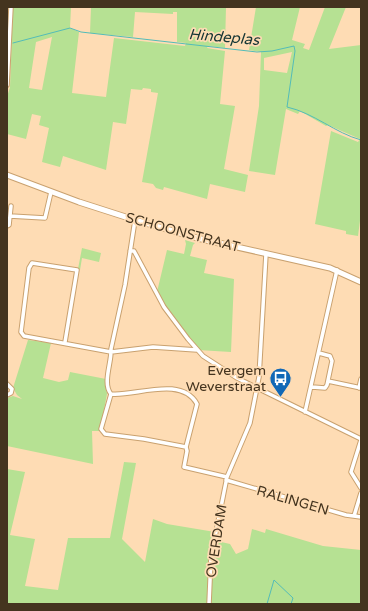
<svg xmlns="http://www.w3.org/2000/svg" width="368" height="611" font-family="'Varela Round',sans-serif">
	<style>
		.green { fill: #b6e193; fill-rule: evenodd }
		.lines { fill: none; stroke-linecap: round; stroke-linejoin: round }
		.stream { stroke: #53bcb8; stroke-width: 1 }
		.street-casing { stroke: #c9a16f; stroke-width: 5.5 }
		.secondary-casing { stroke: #c9a16f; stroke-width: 7 }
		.street { stroke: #fff; stroke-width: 3.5 }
		.secondary { stroke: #fff; stroke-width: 5 }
		.labels { text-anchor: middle; stroke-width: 3.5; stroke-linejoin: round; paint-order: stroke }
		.street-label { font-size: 14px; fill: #44341f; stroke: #fedcb4 }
		.poi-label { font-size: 14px; fill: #44341f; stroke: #fedcb4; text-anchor: end }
		.water-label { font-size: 15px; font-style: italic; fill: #153635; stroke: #fedcb4 }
	</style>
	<rect width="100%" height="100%" fill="#fedcb4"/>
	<!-- green -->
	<path class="green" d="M 13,7 L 71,7 L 70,28 L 79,32 L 72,93 L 106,97 L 114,38 L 185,46 L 186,43 L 177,42 L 177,12 L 173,12 L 173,14 L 135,12 L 133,37 L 90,33 L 91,7 L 226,7 L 225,48 L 208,46 L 207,48 L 225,51 L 220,104 L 235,106 L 224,169 L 248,175 L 245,192 L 210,184 L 207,199 L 164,187 L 163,190 L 156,188 L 153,184 L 142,182 L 158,93 L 151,92 L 151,89 L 143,88 L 142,90 L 131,89 L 126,124 L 113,122 L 106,170 L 63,156 L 60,167 L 42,162 L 49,128 L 39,125 L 41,116 L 32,114 L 26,139 L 7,134 L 7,97 L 10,87 ZM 52,37 L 42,90 L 29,88 L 36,42 Z
		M 256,7 L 300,7 L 292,40 L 305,44 L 303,48 L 309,50 L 325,7 L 346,7 L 329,49 L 361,45 L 361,213 L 358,236 L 346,234 L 346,231 L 315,224 L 331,131 L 358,142 L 360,139 L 328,125 L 326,126 L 300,111 L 298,114 L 286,109 L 275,175 L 249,171 L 259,106 L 261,52 L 249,50 ZM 292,52 L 287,73 L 264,70 L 264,58 Z
		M 185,240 L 195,243 L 193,245 L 190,256 L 207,260 L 204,273 L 234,279 L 231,352 L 198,350 L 166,308 L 157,292 L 167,250 L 184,254 L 186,244 Z
		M 82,248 L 101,253 L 99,262 L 82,258 L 80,270 L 78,269 Z
		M 28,340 L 51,343 L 43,378 L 59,382 L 68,380 L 70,372 L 106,379 L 107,394 L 100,431 L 92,431 L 93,464 L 7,446 L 7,398 L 13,396 L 22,399 L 17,395 L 13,388 Z
		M 124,462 L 136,463 L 122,539 L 145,562 L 153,519 L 167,524 L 215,532 L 209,557 L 207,604 L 7,604 L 7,469 L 25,472 L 10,535 L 35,539 L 25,586 L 58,590 L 68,538 L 110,538 Z
		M 252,529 L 265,533 L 266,529 L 323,546 L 361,550 L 361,604 L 211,604 L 212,567 L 217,541 L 230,544 L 236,554 L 248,549 Z"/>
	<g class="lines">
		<!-- stream -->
		<path class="stream" d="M 13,43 L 70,28 L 81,32 L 257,52 L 272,51 L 294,46 L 295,51 L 287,107 C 314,113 335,133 361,140
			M 267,604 L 274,580 L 293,598 L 291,604"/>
		<defs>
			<path id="street" d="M 7,85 L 11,7
				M 10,216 L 45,218 L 51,192
				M 7,226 L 9,225 L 11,206
				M 130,251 L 134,251 L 164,307 L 188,339 L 203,356 L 237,378 L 361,439
				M 65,342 L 77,270 L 32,263 L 29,268 L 21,332 L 24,336 L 111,352 L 153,347 L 197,350
				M 328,381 L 361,388
				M 7,384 L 12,389 L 11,393 L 7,395
				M 312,387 L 325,388 L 327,385 L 332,361 L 330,356 L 319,353
				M 359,388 L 361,379
				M 111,394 C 134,397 181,375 197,404 L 186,447 L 187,451 L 184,467 L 227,477
				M 111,394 C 102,383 112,362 111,349 L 125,285 L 135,220
				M 111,394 L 101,429 L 105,434 L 144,439 L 186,447
				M 305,412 L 337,270
				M 361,440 L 351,472 L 361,488
				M 226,480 L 346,515 L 361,517
				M 354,516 L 361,493
				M 209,604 L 211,557 L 227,477 L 250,423 L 259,377 L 266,254"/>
			<path id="secondary" d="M 7,175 L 79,202 L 135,220 L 197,238 L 330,268 L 361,282"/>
		</defs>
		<!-- street casing -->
		<use href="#street" class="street-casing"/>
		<!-- secondary casing -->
		<use href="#secondary" class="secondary-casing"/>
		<!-- street -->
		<use href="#street" class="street"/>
		<!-- secondary -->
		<use href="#secondary" class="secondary"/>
	</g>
	<!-- icons -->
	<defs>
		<symbol id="bus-pin" viewBox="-11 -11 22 30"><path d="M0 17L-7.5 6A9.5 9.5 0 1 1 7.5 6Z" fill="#1168b6" stroke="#fedcb4"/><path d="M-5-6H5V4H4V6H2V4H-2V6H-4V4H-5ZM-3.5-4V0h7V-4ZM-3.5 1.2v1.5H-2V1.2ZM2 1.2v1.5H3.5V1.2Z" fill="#fff"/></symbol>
	</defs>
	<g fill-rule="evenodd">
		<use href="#bus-pin" x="268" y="366" width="25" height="34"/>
	</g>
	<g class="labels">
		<!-- street labels -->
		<g class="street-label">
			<text transform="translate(183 232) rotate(15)" y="5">SCHOONSTRAAT</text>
			<text transform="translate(293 500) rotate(16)" y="5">RALINGEN</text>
			<text transform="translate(216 541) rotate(-81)" y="5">OVERDAM</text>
		</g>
		<!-- poi labels -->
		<g class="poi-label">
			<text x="266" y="375">Evergem<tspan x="266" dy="16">Weverstraat</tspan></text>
		</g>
		<!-- water labels -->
		<g class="water-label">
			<text transform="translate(224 37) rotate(5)" y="5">Hindeplas</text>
		</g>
	</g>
	<!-- border -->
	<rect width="368" height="611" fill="none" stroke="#44341f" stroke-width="16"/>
</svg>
